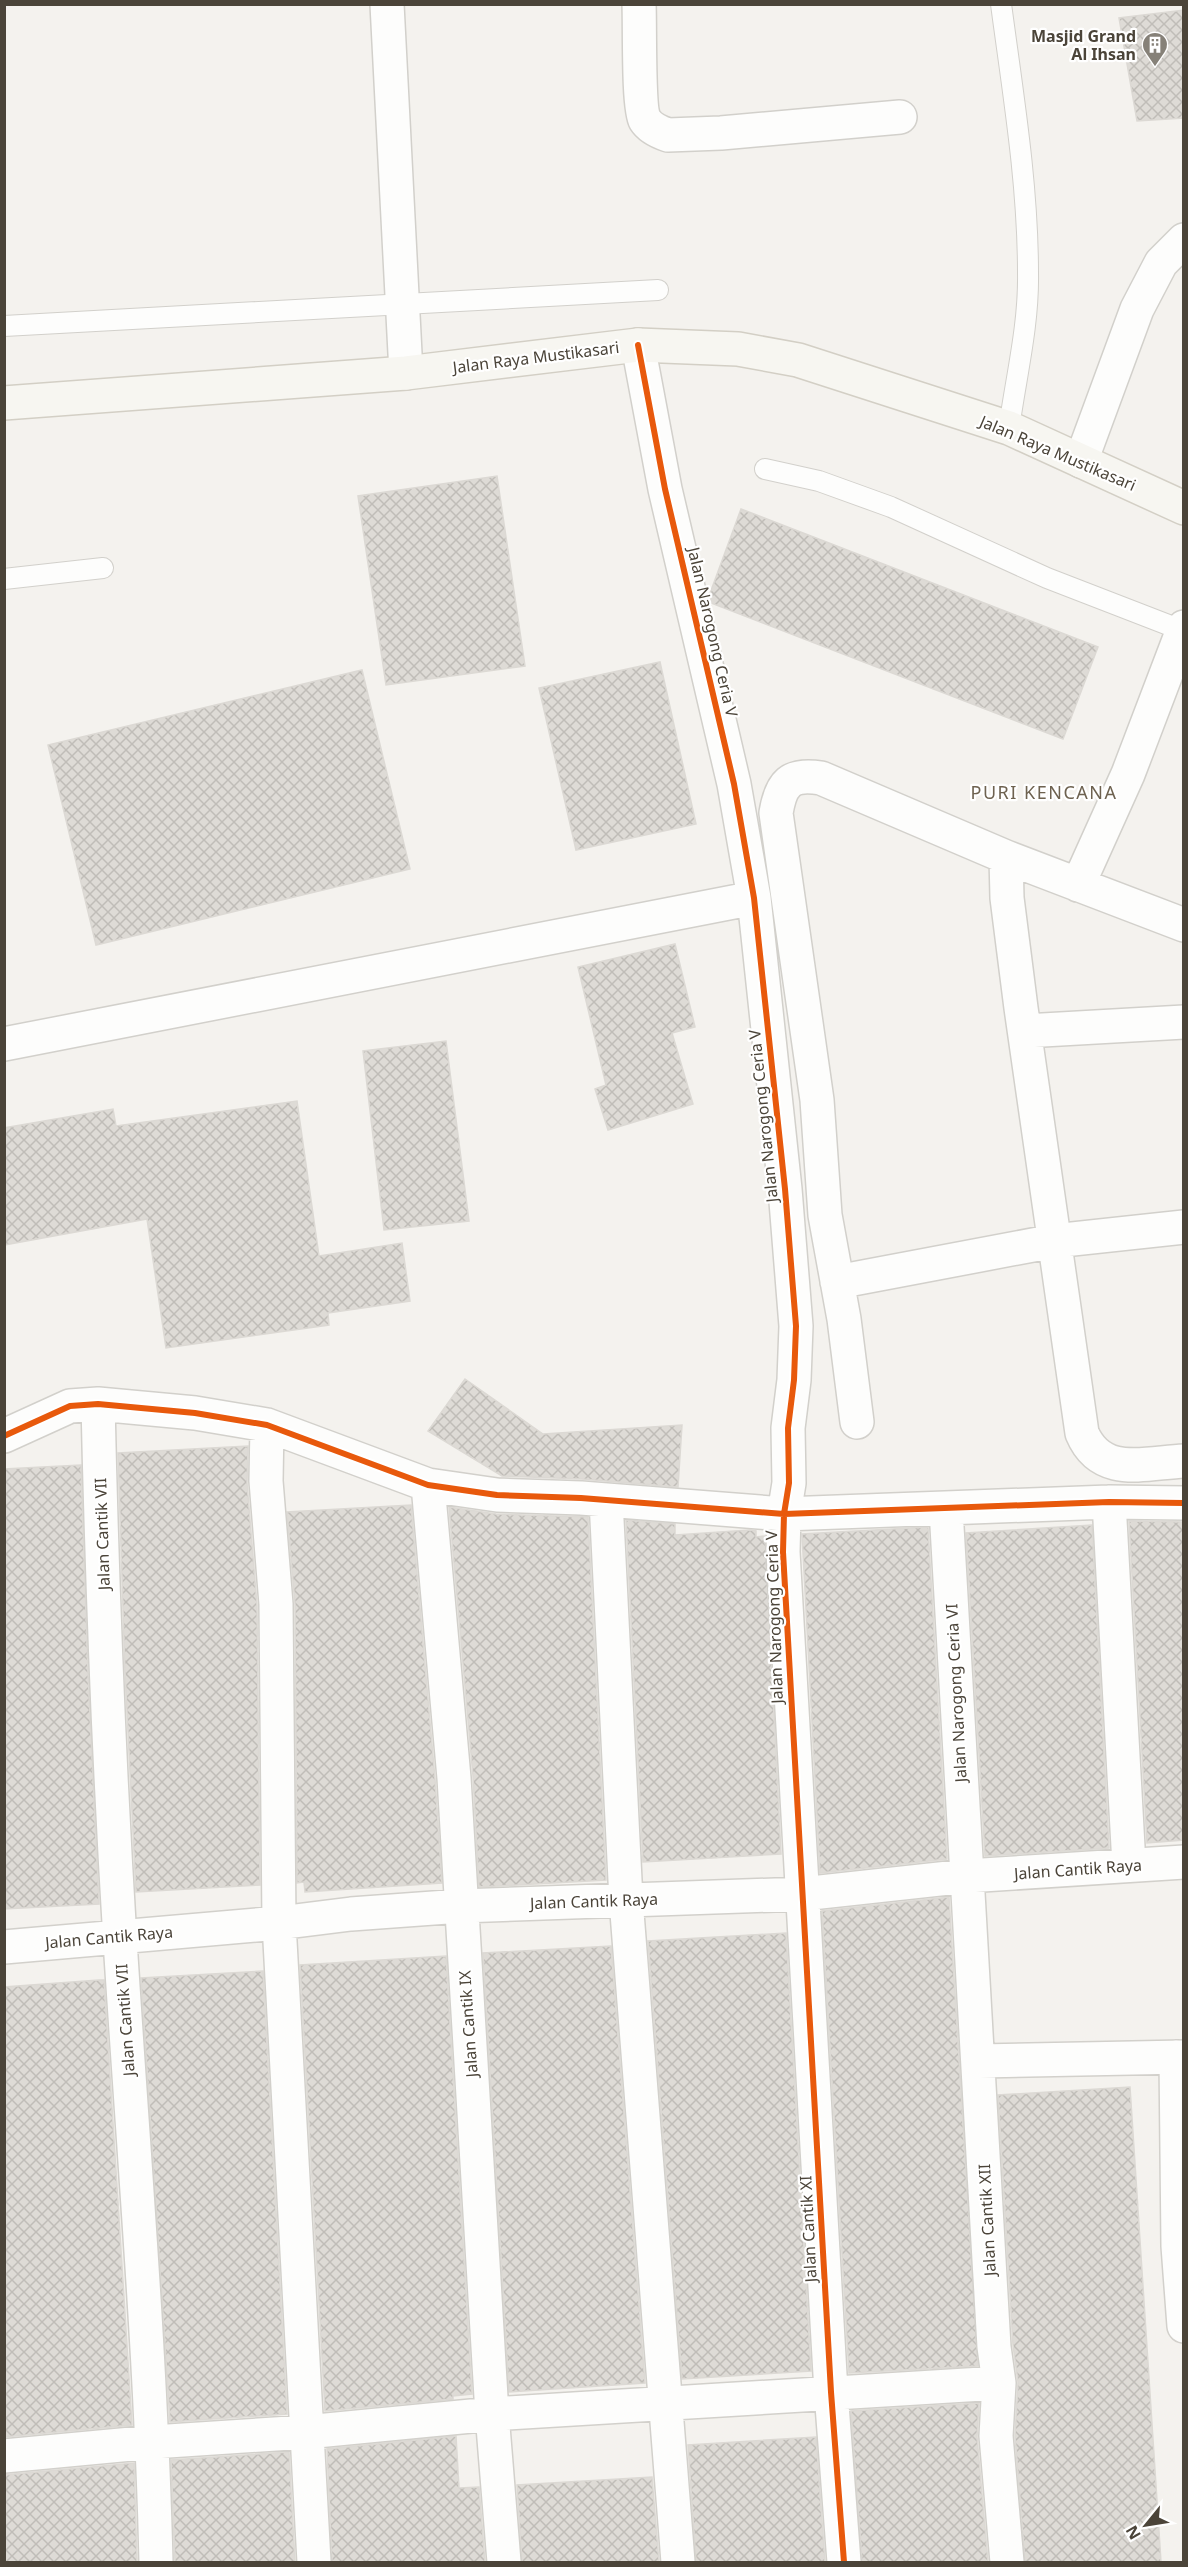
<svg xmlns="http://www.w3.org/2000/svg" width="1188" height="2567" font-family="'Noto Sans',sans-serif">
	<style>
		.building { fill: url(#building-cross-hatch); stroke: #dcd9d4; stroke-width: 1.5 }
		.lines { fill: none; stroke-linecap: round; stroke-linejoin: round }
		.service-casing { stroke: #d2d0cb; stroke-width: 22 }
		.minor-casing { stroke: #d2d0cb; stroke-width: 36 }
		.secondary-casing { stroke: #d3cfc5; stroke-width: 36 }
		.service { stroke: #fdfdfc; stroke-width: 20 }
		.minor { stroke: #fdfdfc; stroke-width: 33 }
		.secondary { stroke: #f7f6f1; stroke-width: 33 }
		.cycleway-casing { stroke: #fff; stroke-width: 10 }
		.cycleway { stroke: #e8590c; stroke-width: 6 }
		.labels { text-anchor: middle; stroke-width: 4.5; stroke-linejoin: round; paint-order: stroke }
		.poi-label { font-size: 16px; font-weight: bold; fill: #4b4439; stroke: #fff; text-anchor: end }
		.street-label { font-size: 16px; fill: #4b4439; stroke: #fff }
		.neighbourhood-label { font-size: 18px; letter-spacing: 1.5px; fill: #6e6250; stroke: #fff }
	</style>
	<defs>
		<pattern id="building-cross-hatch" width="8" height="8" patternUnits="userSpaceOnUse" patternTransform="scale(1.5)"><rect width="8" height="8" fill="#dedbd6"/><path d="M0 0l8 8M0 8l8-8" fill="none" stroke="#c0bdb8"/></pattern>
	</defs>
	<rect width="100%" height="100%" fill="#f4f2ee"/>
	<!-- building -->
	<path class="building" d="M 1184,10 L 1184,118 L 1137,121 L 1119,18 Z
		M 497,476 L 525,666 L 386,685 L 358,496 Z
		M 741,509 L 1098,647 L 1063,739 L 711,603 L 709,596 Z
		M 660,662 L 696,824 L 576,850 L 539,688 Z
		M 362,670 L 410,869 L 96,945 L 48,745 Z
		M 675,944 L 695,1027 L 672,1033 L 693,1104 L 608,1130 L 595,1089 L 606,1085 L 578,967 Z
		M 446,1041 L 469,1221 L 384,1230 L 363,1051 Z
		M 297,1101 L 319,1256 L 402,1243 L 410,1301 L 328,1313 L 329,1325 L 166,1348 L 147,1219 L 4,1245 L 4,1128 L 113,1109 L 116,1126 Z
		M 465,1379 L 543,1434 L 682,1425 L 678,1487 L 582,1479 L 502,1476 L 428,1431 Z
		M 248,1446 L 247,1483 L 257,1605 L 260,1885 L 136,1892 L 125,1672 L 118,1453 Z
		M 81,1465 L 88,1673 L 99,1904 L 4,1909 L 4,1469 Z
		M 411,1505 L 435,1779 L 442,1883 L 305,1892 L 304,1882 L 297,1883 L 295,1604 L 287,1512 Z
		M 449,1507 L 496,1514 L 588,1517 L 606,1880 L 479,1887 L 473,1776 Z
		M 626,1520 L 675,1524 L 675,1535 L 750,1530 L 756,1531 L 756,1537 L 765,1536 L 781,1854 L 643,1862 Z
		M 1129,1521 L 1184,1522 L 1184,1840 L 1147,1843 Z
		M 1092,1525 L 1109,1848 L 985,1856 L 966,1533 Z
		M 928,1527 L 947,1859 L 820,1873 L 802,1534 Z
		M 949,1897 L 978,2366 L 849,2373 L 822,1911 Z
		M 786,1933 L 811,2371 L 682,2379 L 648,1941 Z
		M 611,1946 L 645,2383 L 509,2392 L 483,1953 Z
		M 446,1956 L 472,2394 L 453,2396 L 453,2399 L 325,2411 L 300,1965 Z
		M 263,1971 L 287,2414 L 170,2422 L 141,1978 Z
		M 99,1980 L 104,1980 L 132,2425 L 4,2437 L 4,1987 Z
		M 1130,2087 L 1161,2562 L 1025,2562 L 1015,2436 L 1018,2382 L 1013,2345 L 998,2095 Z
		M 979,2403 L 977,2437 L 988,2562 L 862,2562 L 851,2411 Z
		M 456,2436 L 459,2488 L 479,2487 L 485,2562 L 332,2562 L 327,2449 Z
		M 816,2437 L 825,2562 L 696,2562 L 688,2445 Z
		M 289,2452 L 295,2562 L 175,2562 L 171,2460 Z
		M 134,2463 L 137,2562 L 4,2562 L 4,2475 Z
		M 652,2477 L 659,2562 L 522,2562 L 517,2485 Z"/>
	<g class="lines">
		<defs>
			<path id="service" d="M 1001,4 C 1013,94 1028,183 1028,273 C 1029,325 1016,377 1009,428
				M 4,326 L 658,290
				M 765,469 L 819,481 L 891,507 L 1047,578 L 1184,631
				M 4,579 L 103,568"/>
			<path id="minor" d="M 387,4 L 406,373
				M 639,4 C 640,24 638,108 645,120 C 650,128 659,132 668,135 L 721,133 L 900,117
				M 638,345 L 665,489 L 734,784 L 754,898 L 785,1189 L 796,1326 L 794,1380 L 788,1428 L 789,1483 L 784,1514 L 783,1552 L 831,2392 L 844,2562
				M 1081,461 L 1137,309 L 1161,263 L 1184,240
				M 1006,857 L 1007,898 L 1021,1008 L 1082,1433 C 1101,1478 1144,1463 1184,1461
				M 1078,885 L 1128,774 L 1184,627
				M 1025,1031 L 1184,1022
				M 4,1044 L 754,898
				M 837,1282 L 1054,1241 L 1184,1227
				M 98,1404 C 102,1583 109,1762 120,1940 C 133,2147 151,2355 156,2562
				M 857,1422 L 844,1319 L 825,1215 L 817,1100 L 776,813 C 781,783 790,773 821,778 L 1006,857 L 1184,925
				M 267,1425 L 266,1481 L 276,1604 L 279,1923 L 314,2562
				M 4,1436 L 70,1406 L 98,1404 L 195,1413 L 267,1425 L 428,1485 L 497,1495 L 581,1498 L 784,1514 L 1109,1502 L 1184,1503
				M 428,1485 L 454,1778 L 492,2414 L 504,2562
				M 606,1500 L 626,1900 L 678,2562
				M 1109,1502 L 1129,1865
				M 946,1509 L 994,2347 L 999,2383 L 996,2436 L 1007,2562
				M 4,1947 L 279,1923 L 351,1914 L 461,1906 L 802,1894 L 967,1876 L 1184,1862
				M 1176,2057 L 1178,2246 L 1184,2326
				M 979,2061 L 1184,2057
				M 4,2456 L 153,2442 L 306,2432 L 492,2414 L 999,2383"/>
			<path id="secondary" d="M 4,403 L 406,373 L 638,345 L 738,349 L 798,360 L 1009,428 L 1184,508"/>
		</defs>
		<!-- service casing -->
		<use href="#service" class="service-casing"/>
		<!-- minor casing -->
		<use href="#minor" class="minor-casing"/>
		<!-- secondary casing -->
		<use href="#secondary" class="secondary-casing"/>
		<!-- service -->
		<use href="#service" class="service"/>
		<!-- minor -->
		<use href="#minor" class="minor"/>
		<!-- secondary -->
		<use href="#secondary" class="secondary"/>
		<defs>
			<path id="cycleway" d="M 638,345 L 665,489 L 734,784 L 754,898 L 785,1189 L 796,1326 L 794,1380 L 788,1428 L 789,1483 L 784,1514 L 783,1552 L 831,2392 L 844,2562
				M 4,1436 L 70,1406 L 98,1404 L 195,1413 L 267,1425 L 428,1485 L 497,1495 L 581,1498 L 784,1514 L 1109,1502 L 1184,1503"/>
		</defs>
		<!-- cycleway casing -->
		<use href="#cycleway" class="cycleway-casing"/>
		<!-- cycleway -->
		<use href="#cycleway" class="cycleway"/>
	</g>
	<!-- icons -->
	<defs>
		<symbol id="building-pin" viewBox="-11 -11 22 30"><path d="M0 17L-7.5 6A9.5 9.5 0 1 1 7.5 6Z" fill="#868178" stroke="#fff"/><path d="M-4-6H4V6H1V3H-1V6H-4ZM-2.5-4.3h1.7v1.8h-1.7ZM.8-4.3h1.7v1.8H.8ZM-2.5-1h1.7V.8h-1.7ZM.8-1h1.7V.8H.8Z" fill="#fff"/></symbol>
	</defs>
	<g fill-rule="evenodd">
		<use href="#building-pin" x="1140" y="30" width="30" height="40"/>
	</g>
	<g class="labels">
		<!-- poi labels -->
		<g class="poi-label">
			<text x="1136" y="42">Masjid Grand<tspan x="1136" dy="18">Al Ihsan</tspan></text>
		</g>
		<!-- street labels -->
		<g class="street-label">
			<text transform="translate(536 357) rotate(-7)" y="6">Jalan Raya Mustikasari</text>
			<text transform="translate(1058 453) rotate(23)" y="6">Jalan Raya Mustikasari</text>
			<text transform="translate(713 632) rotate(77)" y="6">Jalan Narogong Ceria V</text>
			<text transform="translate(763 1116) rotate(-96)" y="6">Jalan Narogong Ceria V</text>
			<text transform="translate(102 1534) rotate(-92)" y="6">Jalan Cantik VII</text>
			<text transform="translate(774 1617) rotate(-92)" y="6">Jalan Narogong Ceria V</text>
			<text transform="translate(956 1693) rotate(-93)" y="6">Jalan Narogong Ceria VI</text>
			<text transform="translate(1078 1869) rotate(-4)" y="6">Jalan Cantik Raya</text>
			<text transform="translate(594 1901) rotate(-2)" y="6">Jalan Cantik Raya</text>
			<text transform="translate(109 1937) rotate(-5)" y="6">Jalan Cantik Raya</text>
			<text transform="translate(125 2020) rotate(-94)" y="6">Jalan Cantik VII</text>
			<text transform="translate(468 2024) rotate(-94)" y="6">Jalan Cantik IX</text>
			<text transform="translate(987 2220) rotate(-93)" y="6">Jalan Cantik XII</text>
			<text transform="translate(808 2229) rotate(-93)" y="6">Jalan Cantik XI</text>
		</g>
		<!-- neighbourhood labels -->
		<g class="neighbourhood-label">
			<text x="1044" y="799">PURI KENCANA</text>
		</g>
	</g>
	<!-- border -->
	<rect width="1188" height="2567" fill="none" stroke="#4b4439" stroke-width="12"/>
	<!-- north arrow -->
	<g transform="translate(1146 2525) rotate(240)" stroke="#ffffff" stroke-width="4.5" paint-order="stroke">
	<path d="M0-4.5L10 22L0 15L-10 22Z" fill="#4b4439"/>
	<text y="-9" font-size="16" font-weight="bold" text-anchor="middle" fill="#4b4439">N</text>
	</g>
</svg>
